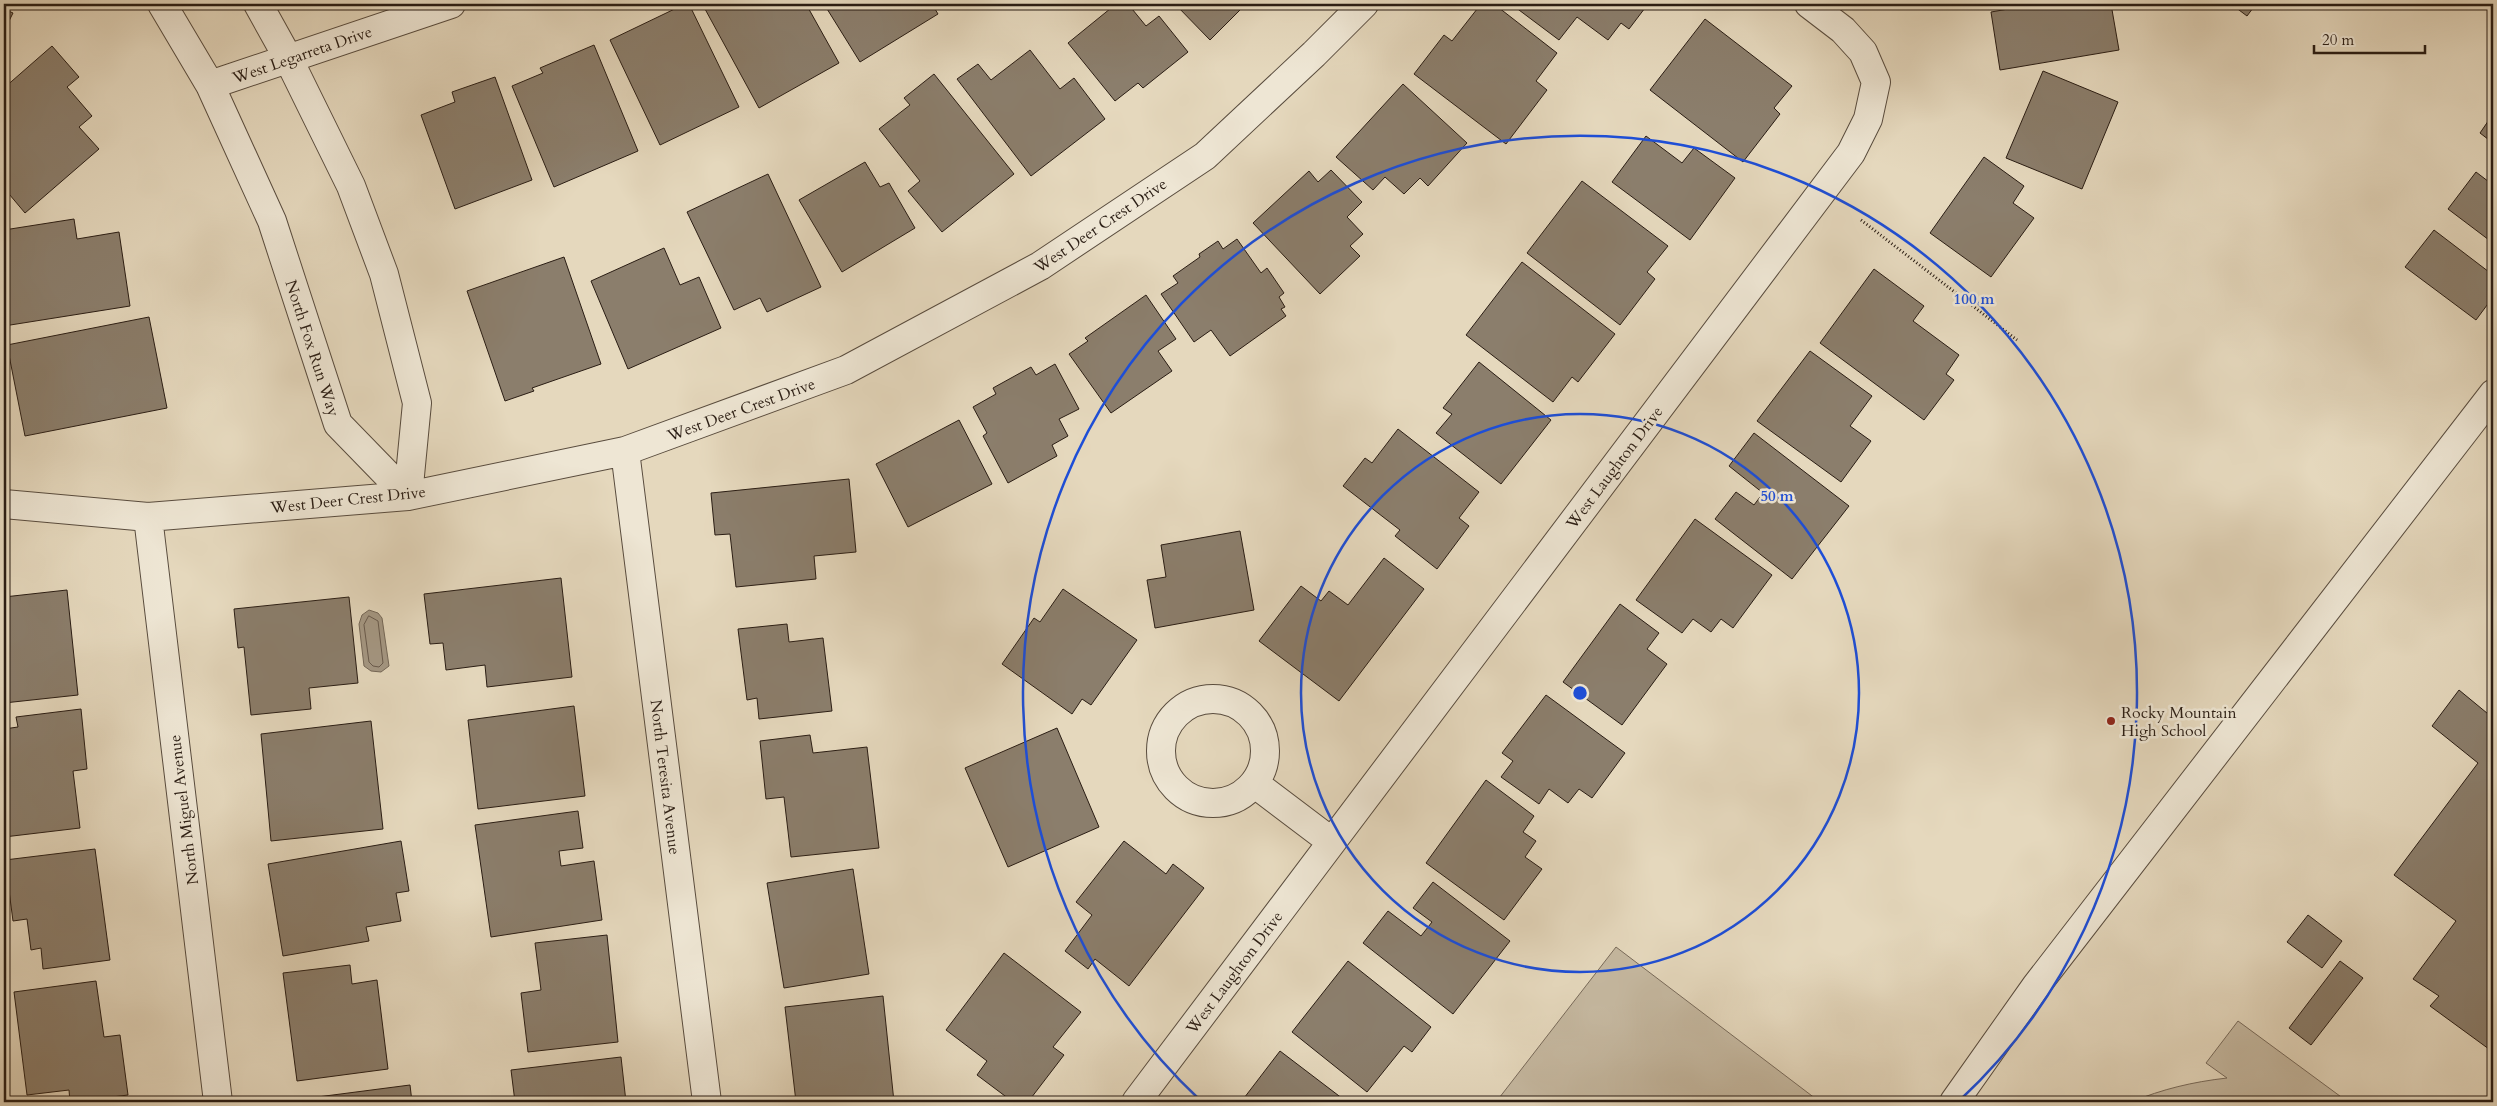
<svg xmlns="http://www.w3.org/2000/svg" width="2497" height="1106" font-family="Cardo,serif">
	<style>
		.green { fill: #c5b8a0; stroke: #786a5a }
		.water { fill: #a59884; stroke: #746757 }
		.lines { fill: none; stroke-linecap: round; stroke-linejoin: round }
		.shore { stroke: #685a4c; stroke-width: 1 }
		.building { fill: #8b7e6c; stroke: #2a1d14 }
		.minor-casing { stroke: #594c3e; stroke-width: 30 }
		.path { stroke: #2a1d14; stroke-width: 3; stroke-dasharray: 1 2.5; stroke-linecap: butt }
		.minor { stroke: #eee6d4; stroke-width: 28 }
		.ring { fill: none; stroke: #1d4ed8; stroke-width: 2.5 }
		.poi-dot { fill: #8f2418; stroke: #eee6d4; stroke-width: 2 }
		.labels { text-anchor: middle; stroke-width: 5; stroke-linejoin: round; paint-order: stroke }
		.street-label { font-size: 16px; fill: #2a1d14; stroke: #eee6d4 }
		.poi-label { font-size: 16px; fill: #2a1d14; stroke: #eee6d4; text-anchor: start }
		.centre { fill: #1d4ed8; stroke: #eee6d4; stroke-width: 2.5 }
		.ring-label { font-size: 15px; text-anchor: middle; font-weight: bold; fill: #1d4ed8; stroke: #eee6d4; stroke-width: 5; stroke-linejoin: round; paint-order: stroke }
	</style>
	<rect width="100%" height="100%" fill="#e5d8bd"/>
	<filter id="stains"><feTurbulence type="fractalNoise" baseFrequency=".004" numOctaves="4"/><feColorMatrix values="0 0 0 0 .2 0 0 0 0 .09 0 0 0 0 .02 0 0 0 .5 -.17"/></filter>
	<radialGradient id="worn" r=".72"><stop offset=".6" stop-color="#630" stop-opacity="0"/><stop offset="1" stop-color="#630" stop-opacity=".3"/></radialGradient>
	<!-- green -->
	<path class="green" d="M 1616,947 L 1820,1102 L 1496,1102 Z
		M 2238,1021 L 2348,1102 L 2131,1102 C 2163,1089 2192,1082 2227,1078 L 2206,1063 Z"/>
	<!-- water -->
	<path class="water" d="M 369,610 L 378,613 L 382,618 L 389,666 L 381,672 L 371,671 L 364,666 L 359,624 L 362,615 Z"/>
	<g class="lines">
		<!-- shore -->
		<path class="shore" d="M 369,616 L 378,621 L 383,663 L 379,667 L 373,666 L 369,662 L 364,625 Z"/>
	</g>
	<!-- building -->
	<path class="building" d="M 685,4 L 689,4 L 739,107 L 660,145 L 610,40 Z
		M 714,4 L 806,4 L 839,63 L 759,108 L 705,9 Z
		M 824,4 L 932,4 L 938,14 L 860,62 Z
		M 1116,4 L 1128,4 L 1146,26 L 1159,16 L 1188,52 L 1143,88 L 1138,83 L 1115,101 L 1068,43 Z
		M 1175,4 L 1246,4 L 1210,40 Z
		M 1481,4 L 1494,4 L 1557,53 L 1536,81 L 1547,90 L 1506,144 L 1414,74 L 1444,35 L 1452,41 Z
		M 1511,4 L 1648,4 L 1629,29 L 1621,23 L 1608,40 L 1577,17 L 1559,40 Z
		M 2013,4 L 2111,4 L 2119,50 L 2000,70 L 1991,12 L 2014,8 Z
		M 2231,4 L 2256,4 L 2247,16 Z
		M 4,9 L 13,13 L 4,31 Z
		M 1705,19 L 1792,86 L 1774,108 L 1780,114 L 1743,162 L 1650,90 Z
		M 594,45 L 638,151 L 554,187 L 512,86 L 543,73 L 540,68 Z
		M 52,46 L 79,77 L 67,87 L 92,116 L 79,127 L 99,149 L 25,213 L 4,188 L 4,88 Z
		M 1030,50 L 1060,89 L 1074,78 L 1105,119 L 1031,176 L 957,79 L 978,64 L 991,80 Z
		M 2043,71 L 2118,102 L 2082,189 L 2006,158 Z
		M 934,74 L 1014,174 L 942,232 L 908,191 L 920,181 L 879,129 L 910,105 L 904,98 Z
		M 495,77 L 532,180 L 455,209 L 421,115 L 455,102 L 452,92 Z
		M 1403,84 L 1467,143 L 1428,186 L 1420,178 L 1404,194 L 1385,177 L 1373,190 L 1336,157 Z
		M 2493,114 L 2493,143 L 2480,133 Z
		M 1646,136 L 1682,163 L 1694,148 L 1735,178 L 1690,240 L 1612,182 Z
		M 1984,157 L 2024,186 L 2013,203 L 2034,218 L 1991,277 L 1930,233 Z
		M 865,162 L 880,187 L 889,183 L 915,228 L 842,272 L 799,200 Z
		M 1331,170 L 1362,202 L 1347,217 L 1363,234 L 1350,246 L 1360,256 L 1320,294 L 1253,223 L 1309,171 L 1318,182 Z
		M 2476,172 L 2493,185 L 2493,243 L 2448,209 Z
		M 768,174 L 821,287 L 767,312 L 760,298 L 734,310 L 687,212 Z
		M 1582,181 L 1668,246 L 1647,272 L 1655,279 L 1620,325 L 1527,253 Z
		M 74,219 L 77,239 L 119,232 L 130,306 L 4,326 L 4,289 L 7,289 L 4,268 L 4,230 Z
		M 2434,230 L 2493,275 L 2493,297 L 2476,320 L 2405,267 Z
		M 1237,239 L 1261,273 L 1267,268 L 1284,293 L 1279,297 L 1285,307 L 1281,309 L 1286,316 L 1230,356 L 1211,330 L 1194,342 L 1161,294 L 1178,283 L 1173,276 L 1200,257 L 1199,254 L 1218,241 L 1223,249 Z
		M 664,248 L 680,285 L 699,277 L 721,328 L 628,369 L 591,281 Z
		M 564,257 L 601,364 L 532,388 L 534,391 L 505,401 L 467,291 Z
		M 1522,262 L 1615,334 L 1578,382 L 1572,377 L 1553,402 L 1466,335 Z
		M 1874,269 L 1924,306 L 1913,321 L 1959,355 L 1946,374 L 1954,380 L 1924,420 L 1820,343 Z
		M 1146,295 L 1176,339 L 1158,351 L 1172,371 L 1111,413 L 1069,354 L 1088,341 L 1085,338 Z
		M 149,317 L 167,408 L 25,436 L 7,345 Z
		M 1810,351 L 1872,396 L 1850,426 L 1871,441 L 1841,482 L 1757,421 Z
		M 1479,362 L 1551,420 L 1501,484 L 1436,433 L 1452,414 L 1443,408 Z
		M 1055,364 L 1079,409 L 1059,419 L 1068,436 L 1052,445 L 1057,456 L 1008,483 L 983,436 L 987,433 L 973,407 L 996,394 L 993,388 L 1031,367 L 1036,375 Z
		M 959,420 L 992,484 L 908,527 L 876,464 Z
		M 1398,429 L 1479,492 L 1459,518 L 1469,526 L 1437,569 L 1395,536 L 1400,530 L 1343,486 L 1365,458 L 1372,463 Z
		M 1754,433 L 1849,506 L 1792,579 L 1715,519 L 1736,492 L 1754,505 L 1763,493 L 1729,466 Z
		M 849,479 L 856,552 L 814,556 L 816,579 L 736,587 L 730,534 L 715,535 L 711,493 Z
		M 1695,519 L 1772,575 L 1733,628 L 1721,619 L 1711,632 L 1693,619 L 1682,633 L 1636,600 Z
		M 1240,531 L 1254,610 L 1155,628 L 1147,580 L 1166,577 L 1161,545 Z
		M 1384,558 L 1424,589 L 1339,701 L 1259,641 L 1301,586 L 1321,601 L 1329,591 L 1348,605 Z
		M 561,578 L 572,677 L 487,687 L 485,665 L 446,670 L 443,643 L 430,644 L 424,594 Z
		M 1063,589 L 1137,640 L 1091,705 L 1082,699 L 1072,714 L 1002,664 L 1034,618 L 1040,622 Z
		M 67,590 L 78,695 L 4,703 L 4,597 Z
		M 349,597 L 358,683 L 309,688 L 311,709 L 251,715 L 244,647 L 238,648 L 234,609 Z
		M 1620,604 L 1659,633 L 1647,649 L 1667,664 L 1622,725 L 1563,682 Z
		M 787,624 L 789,642 L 823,638 L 832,711 L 759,719 L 757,698 L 747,700 L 738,629 Z
		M 2459,690 L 2493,718 L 2493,1052 L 2430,1006 L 2439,996 L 2413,979 L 2456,921 L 2394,875 L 2478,763 L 2432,726 Z
		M 1546,695 L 1625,753 L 1592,798 L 1579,789 L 1568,803 L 1549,789 L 1539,804 L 1501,777 L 1513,761 L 1502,753 Z
		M 574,706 L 585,796 L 478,809 L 468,720 Z
		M 81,709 L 87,769 L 73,771 L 80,828 L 4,837 L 4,729 L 18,727 L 16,717 Z
		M 371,721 L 383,829 L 271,841 L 261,734 Z
		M 1057,728 L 1099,827 L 1008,867 L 965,768 Z
		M 810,735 L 813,753 L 867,747 L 879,848 L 791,857 L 784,797 L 766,799 L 760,741 Z
		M 1486,780 L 1534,816 L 1523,832 L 1536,841 L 1525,857 L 1542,869 L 1504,920 L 1426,863 Z
		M 578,811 L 583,848 L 559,851 L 561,866 L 594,861 L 602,920 L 491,937 L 475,825 Z
		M 401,841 L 409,891 L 396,893 L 401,921 L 366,927 L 369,941 L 283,956 L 268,864 Z
		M 1124,841 L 1166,874 L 1173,864 L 1204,888 L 1129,986 L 1095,959 L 1088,969 L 1065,951 L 1092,915 L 1076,902 Z
		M 95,849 L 110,960 L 43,969 L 41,948 L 31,950 L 27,919 L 13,921 L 5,860 Z
		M 853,869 L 869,974 L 784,988 L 767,883 Z
		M 1433,882 L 1510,941 L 1453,1014 L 1363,943 L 1388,911 L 1421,936 L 1432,922 L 1413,908 Z
		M 2308,915 L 2342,941 L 2322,968 L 2287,942 Z
		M 607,935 L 618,1042 L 528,1052 L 521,993 L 541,990 L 535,943 Z
		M 1004,953 L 1081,1012 L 1053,1047 L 1064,1055 L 1028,1102 L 1013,1102 L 977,1075 L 987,1061 L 946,1030 Z
		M 1348,961 L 1431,1027 L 1412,1052 L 1404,1046 L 1367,1092 L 1292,1032 Z
		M 2340,961 L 2363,978 L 2311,1045 L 2289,1028 Z
		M 350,965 L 352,984 L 377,980 L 388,1069 L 297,1081 L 283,973 Z
		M 96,981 L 104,1037 L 120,1035 L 128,1095 L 72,1102 L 70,1102 L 69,1090 L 27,1095 L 14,992 Z
		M 883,996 L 894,1102 L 796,1102 L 785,1007 Z
		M 1280,1051 L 1347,1102 L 1241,1102 Z
		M 621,1057 L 626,1102 L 515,1102 L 511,1070 Z
		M 410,1085 L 412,1102 L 302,1102 L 302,1099 Z"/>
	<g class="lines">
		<defs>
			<path id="minor" d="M 162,4 L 210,85 L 272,221 L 338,424 L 408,496 L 417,403 L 384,274 L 351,186 L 288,58 L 258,4
				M 210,85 L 451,4
				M 625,451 L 707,1102
				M 4,504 L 148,517 L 408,496 L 625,451 L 846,370 L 1040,266 L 1205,156 L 1314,54 L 1364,4
				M 148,517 L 218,1102
				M1161 751a52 52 0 1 1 104 0a52 52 0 1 1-104 0Z
				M 1254,783 L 1332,842
				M 1136,1102 L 1851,153 L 1868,119 L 1876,82 L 1863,52 L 1843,30 L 1809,4
				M 1954,1102 L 2036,986 L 2493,394"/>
		</defs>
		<!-- minor casing -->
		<use href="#minor" class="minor-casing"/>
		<!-- path -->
		<path class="path" d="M 1861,220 L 2017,340"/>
		<!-- minor -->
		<use href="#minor" class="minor"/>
	</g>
	<!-- distance rings -->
	<g class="ring">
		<circle cx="1580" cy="693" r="279"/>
		<path d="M1200 1100A557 557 0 1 1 1960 1100"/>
	</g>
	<!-- markers -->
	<circle class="poi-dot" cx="2111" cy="721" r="5"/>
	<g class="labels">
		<!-- street labels -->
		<g class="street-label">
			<text transform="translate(302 54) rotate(-19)" y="6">West Legarreta Drive</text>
			<text transform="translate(1100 225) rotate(-34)" y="6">West Deer Crest Drive</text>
			<text transform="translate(313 348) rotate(72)" y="6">North Fox Run Way</text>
			<text transform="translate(741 409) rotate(-20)" y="6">West Deer Crest Drive</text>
			<text transform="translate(1614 467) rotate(-53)" y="6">West Laughton Drive</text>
			<text transform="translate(348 499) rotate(-6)" y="6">West Deer Crest Drive</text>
			<text transform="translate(666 777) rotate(83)" y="6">North Teresita Avenue</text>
			<text transform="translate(183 810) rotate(-97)" y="6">North Miguel Avenue</text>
			<text transform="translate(1234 972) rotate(-53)" y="6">West Laughton Drive</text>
		</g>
		<!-- poi labels -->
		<g class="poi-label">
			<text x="2121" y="718">Rocky Mountain<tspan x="2121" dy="18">High School</tspan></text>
		</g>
	</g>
	<circle cx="1580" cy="693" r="8" class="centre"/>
	<g class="ring-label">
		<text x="1974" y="304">100 m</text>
		<text x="1777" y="501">50 m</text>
	</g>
	<!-- margin -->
	<rect width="2497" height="1106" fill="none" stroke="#e5d8bd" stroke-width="20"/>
	<rect x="5" y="5" width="2487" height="1096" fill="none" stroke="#2a1d14" stroke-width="2.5"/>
	<rect x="10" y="10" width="2477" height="1086" fill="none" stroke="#2a1d14"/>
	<!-- scale -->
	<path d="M2314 45v8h111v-8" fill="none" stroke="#2a1d14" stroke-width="2.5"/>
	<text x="2322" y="45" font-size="15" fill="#2a1d14" stroke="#eee6d4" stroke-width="4" paint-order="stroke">20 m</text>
	<rect width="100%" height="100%" filter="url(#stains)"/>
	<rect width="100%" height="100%" fill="url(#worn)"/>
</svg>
